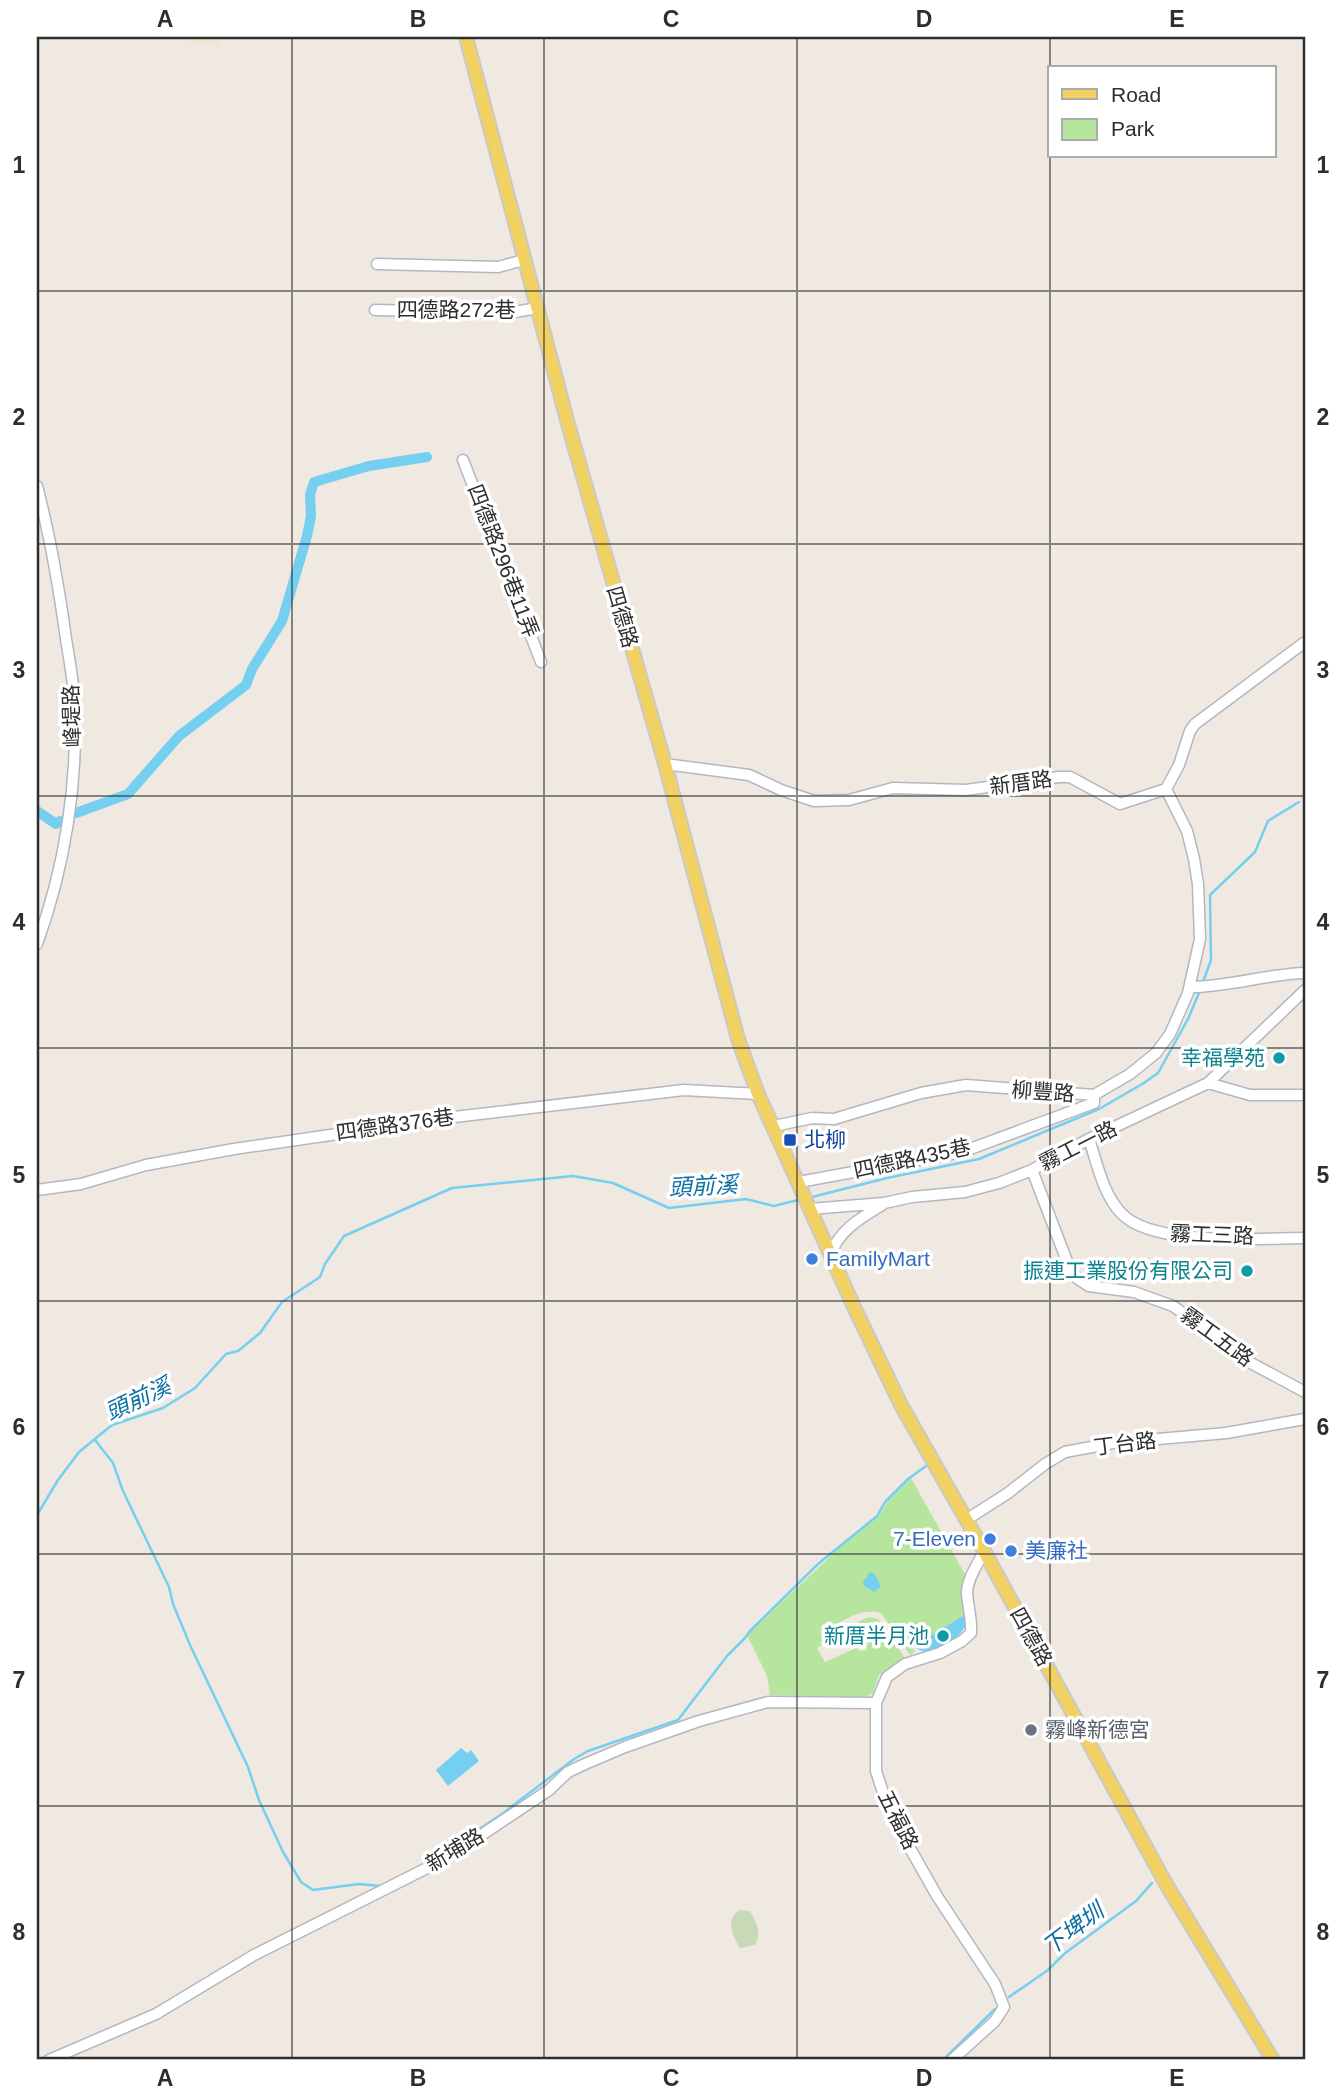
<svg xmlns="http://www.w3.org/2000/svg" width="1342" height="2097" font-family="Helvetica,'Noto Sans TC',sans-serif">
	<style>
		.education { fill: #f0e6d1 }
		.green { fill: #b6e59e }
		.cemetery { fill: #c8d9b8 }
		.water { fill: #75cff0 }
		.lines { fill: none; stroke-linecap: round; stroke-linejoin: round }
		.stream { stroke: #75cff0; stroke-width: 2.5 }
		.canal { stroke: #75cff0; stroke-width: 10 }
		.minor-casing { stroke: #b4b7c1; stroke-width: 13 }
		.major-casing { stroke: #c9c9c9; stroke-width: 16 }
		.minor { stroke: #fff; stroke-width: 10 }
		.major { stroke: #f2d163; stroke-width: 12 }
		.grid { fill: none; stroke: #2e2e2e; stroke-width: 2; stroke-opacity: 0.55 }
		.culture-dot { fill: #0f9aa8; stroke: #fff; stroke-width: 2.5 }
		.transit-dot { fill: #1a4fb4; stroke: #fff; stroke-width: 2.5 }
		.shop-dot { fill: #3f7fe0; stroke: #fff; stroke-width: 2.5 }
		.worship-dot { fill: #6b7280; stroke: #fff; stroke-width: 2.5 }
		.labels { text-anchor: middle; stroke-width: 7; stroke-linejoin: round; paint-order: stroke }
		.street-label { font-size: 21px; fill: #2e2e2e; stroke: #fff }
		.culture-label { font-size: 21px; fill: #0d838f; stroke: #fff; text-anchor: end }
		.transit-label { font-size: 21px; fill: #164399; stroke: #fff; text-anchor: start }
		.shop-label { font-size: 21px; fill: #366cbe; stroke: #fff; text-anchor: start }
		.worship-label { font-size: 21px; fill: #5b616d; stroke: #fff; text-anchor: start }
		.water-label { font-size: 23px; font-style: italic; fill: #0d6fa3; stroke: #fff }
		.neatline { fill: none; stroke: #2e2e2e; stroke-width: 2.5 }
		.grid-label { font-size: 23px; text-anchor: middle; font-weight: bold; fill: #2e2e2e }
	</style>
	<rect width="100%" height="100%" fill="#efe9e1"/>
	<!-- education -->
	<path class="education" d="M 159,37 L 221,37 L 219,46 Z"/>
	<!-- green -->
	<path class="green" d="M 911,1478 L 966,1576 L 963,1587 L 969,1612 L 912,1647 L 915,1652 L 910,1655 L 882,1614 C 864,1605 841,1623 825,1630 L 829,1641 L 817,1648 L 825,1662 L 856,1648 L 860,1651 L 866,1650 L 868,1642 L 858,1622 L 868,1617 L 878,1619 L 905,1658 L 879,1675 L 873,1693 L 865,1697 L 770,1695 L 767,1676 L 747,1635 L 852,1536 L 878,1517 L 888,1501 Z"/>
	<!-- cemetery -->
	<path class="cemetery" d="M 739,1910 L 750,1911 C 757,1923 762,1933 755,1945 L 740,1948 C 732,1934 725,1921 739,1910 Z"/>
	<!-- water -->
	<path class="water" d="M 870,1572 L 875,1574 L 881,1587 L 874,1592 L 864,1586 L 863,1582 Z
		M 969,1612 C 971,1634 931,1664 914,1646 Z
		M 461,1748 L 467,1753 L 471,1750 L 479,1761 L 448,1786 L 436,1770 Z"/>
	<g class="lines">
		<!-- stream -->
		<path class="stream" d="M 1203,982 L 1211,960 L 1210,895 L 1255,852 L 1268,821 L 1299,802
			M 808,1198 L 887,1178 L 979,1159 L 1099,1109 L 1144,1083 L 1158,1073 L 1188,1019 L 1201,988
			M 95,1440 L 113,1463 L 123,1491 L 169,1587 L 173,1604 L 190,1645 L 248,1767 L 259,1800 L 283,1852 L 301,1882 L 313,1890 L 359,1884 L 381,1886
			M 37,1515 L 58,1480 L 79,1452 L 112,1425 L 163,1408 L 195,1388 L 226,1354 L 238,1351 L 260,1333 L 282,1302 L 320,1277 L 325,1264 L 344,1236 L 452,1188 L 573,1176 L 613,1183 L 669,1208 L 746,1199 L 774,1206 L 802,1199
			M 428,1863 L 502,1814 L 574,1759 L 588,1751 L 678,1720 L 727,1656 L 745,1638 L 750,1631 L 818,1564 L 877,1516 L 885,1502 L 908,1479 L 926,1466
			M 1009,1997 L 1048,1970 L 1064,1954 L 1136,1901 L 1152,1883
			M 943,2060 L 995,2009"/>
		<!-- canal -->
		<path class="canal" d="M 37,811 L 56,824 L 60,821
			M 76,813 L 128,794 L 179,736 L 246,685 L 252,669 L 282,621 L 307,536 L 311,516 L 310,495 L 314,482 L 369,466 L 427,457"/>
		<defs>
			<path id="minor" d="M 377,264 L 498,267 L 524,260
				M 375,310 L 510,313 L 537,308
				M 463,460 L 541,662
				M 37,486 C 50,536 59,588 66,639 C 69,658 73,678 74,697 C 79,780 65,867 37,944
				M 665,764 L 749,775 L 781,790 L 814,801 L 849,800 L 893,788 L 966,790 L 1059,777 L 1070,777 L 1120,804 L 1166,789 L 1179,765 L 1190,731 L 1195,724 L 1305,642
				M 1190,987 C 1229,987 1266,974 1305,973
				M 1208,1083 L 1250,1095 L 1305,1095
				M 774,1126 L 812,1118 L 834,1119 L 921,1093 L 966,1085 L 1094,1095 L 1130,1074 L 1156,1053 L 1170,1034 L 1188,993 L 1200,939 L 1198,884 L 1194,859 L 1187,831 L 1166,789
				M 1089,1139 C 1097,1163 1103,1194 1121,1213 C 1152,1247 1260,1238 1305,1238
				M 1032,1170 L 1070,1269 L 1078,1279 L 1089,1286 L 1134,1292 L 1173,1306 L 1249,1362 L 1305,1392
				M 799,1182 L 962,1152 L 1094,1103 L 1094,1095
				M 37,1190 L 81,1184 L 146,1165 L 234,1149 L 454,1117 L 684,1090 L 758,1094
				M 810,1209 L 884,1203 L 912,1197 L 965,1192 L 999,1183 L 1032,1170 L 1089,1139 L 1208,1083 L 1305,990
				M 831,1254 C 839,1230 861,1218 882,1205
				M 966,1520 L 1008,1493 L 1045,1464 L 1065,1452 L 1113,1443 L 1226,1433 L 1305,1419
				M 49,2060 L 156,2014 L 254,1955 L 433,1865 L 480,1836 L 549,1790 L 568,1772 L 585,1764 L 625,1747 L 699,1721 L 768,1702 L 876,1703
				M 952,2060 L 995,2021 L 1004,2007 L 995,1984 L 937,1896 L 889,1811 L 876,1771 L 876,1703 L 887,1677 L 905,1664 L 940,1653 L 962,1641 L 971,1633 C 972,1619 968,1607 967,1593 C 967,1579 978,1564 984,1551"/>
			<path id="major" d="M 466,37 L 568,424 L 665,764 L 738,1039 L 758,1094 L 854,1307 L 901,1405 L 984,1551 L 1166,1884 L 1273,2060"/>
		</defs>
		<!-- minor casing -->
		<use href="#minor" class="minor-casing"/>
		<!-- major casing -->
		<use href="#major" class="major-casing"/>
		<!-- minor -->
		<use href="#minor" class="minor"/>
		<!-- major -->
		<use href="#major" class="major"/>
	</g>
	<!-- grid -->
	<path class="grid" d="M 292,37 L 292,2060M 544,37 L 544,2060M 797,37 L 797,2060M 1050,37 L 1050,68M 1050,156 L 1050,2060M 37,291 L 1305,291M 37,544 L 1305,544M 37,796 L 1305,796M 37,1048 L 1305,1048M 37,1301 L 1305,1301M 37,1554 L 1305,1554M 37,1806 L 1305,1806"/>
	<!-- markers -->
	<g class="culture-dot">
		<circle cx="1279" cy="1058" r="7"/>
		<circle cx="1247" cy="1271" r="7"/>
		<circle cx="943" cy="1636" r="7"/>
	</g>
	<rect class="transit-dot" x="783" y="1133" width="14" height="14" rx="3.5"/>
	<g class="shop-dot">
		<circle cx="812" cy="1259" r="7"/>
		<circle cx="990" cy="1539" r="7"/>
		<circle cx="1011" cy="1551" r="7"/>
	</g>
	<circle class="worship-dot" cx="1031" cy="1730" r="7"/>
	<g class="labels">
		<!-- street labels -->
		<g class="street-label">
			<text x="456" y="317">四德路272巷</text>
			<text transform="translate(503 561) rotate(69)" y="7">四德路296巷11弄</text>
			<text transform="translate(622 617) rotate(74)" y="7">四德路</text>
			<text transform="translate(72 716) rotate(-92)" y="7">峰堤路</text>
			<text transform="translate(1021 783) rotate(-8)" y="7">新厝路</text>
			<text transform="translate(1043 1092) rotate(4)" y="7">柳豐路</text>
			<text transform="translate(395 1125) rotate(-8)" y="7">四德路376巷</text>
			<text transform="translate(1078 1146) rotate(-27)" y="7">霧工一路</text>
			<text transform="translate(912 1159) rotate(-12)" y="7">四德路435巷</text>
			<text transform="translate(1212 1235) rotate(2)" y="7">霧工三路</text>
			<text transform="translate(1217 1337) rotate(36)" y="7">霧工五路</text>
			<text transform="translate(1125 1444) rotate(-7)" y="7">丁台路</text>
			<text transform="translate(1031 1637) rotate(61)" y="7">四德路</text>
			<text transform="translate(898 1820) rotate(63)" y="7">五福路</text>
			<text transform="translate(455 1850) rotate(-31)" y="7">新埔路</text>
		</g>
		<!-- culture labels -->
		<g class="culture-label">
			<text x="1265" y="1065">幸福學苑</text>
			<text x="1233" y="1278">振連工業股份有限公司</text>
			<text x="929" y="1643">新厝半月池</text>
		</g>
		<!-- transit labels -->
		<g class="transit-label">
			<text x="804" y="1147">北柳</text>
		</g>
		<!-- shop labels -->
		<g class="shop-label">
			<text x="826" y="1266">FamilyMart</text>
			<text x="976" y="1546" text-anchor="end">7-Eleven</text>
			<text x="1025" y="1558">美廉社</text>
		</g>
		<!-- worship labels -->
		<g class="worship-label">
			<text x="1045" y="1737">霧峰新德宮</text>
		</g>
		<!-- water labels -->
		<g class="water-label">
			<text transform="translate(703 1186) rotate(-3)" y="8">頭前溪</text>
			<text transform="translate(138 1399) rotate(-25)" y="8">頭前溪</text>
			<text transform="translate(1073 1929) rotate(-37)" y="8">下埤圳</text>
		</g>
	</g>
	<!-- border -->
	<rect width="1342" height="2097" fill="none" stroke="#ffffff" stroke-width="77"/>
	<!-- legend -->
	<rect x="1048" y="66" width="228" height="91" fill="#ffffff" stroke="#ababab" stroke-width="2"/>
	<rect x="1062" y="89" width="35" height="10" fill="#f2d163" stroke="#ababab" stroke-width="2"/>
	<text x="1111" y="102" font-size="21" fill="#2e2e2e">Road</text>
	<rect x="1062" y="119" width="35" height="21" fill="#b6e59e" stroke="#ababab" stroke-width="2"/>
	<text x="1111" y="136" font-size="21" fill="#2e2e2e">Park</text>
	<rect x="38" y="38" width="1266" height="2020" class="neatline"/>
	<g class="grid-label">
		<text x="165" y="27">A</text>
		<text x="418" y="27">B</text>
		<text x="671" y="27">C</text>
		<text x="924" y="27">D</text>
		<text x="1177" y="27">E</text>
		<text x="19" y="173">1</text>
		<text x="1323" y="173">1</text>
		<text x="19" y="425">2</text>
		<text x="1323" y="425">2</text>
		<text x="19" y="678">3</text>
		<text x="1323" y="678">3</text>
		<text x="19" y="930">4</text>
		<text x="1323" y="930">4</text>
		<text x="19" y="1183">5</text>
		<text x="1323" y="1183">5</text>
		<text x="19" y="1435">6</text>
		<text x="1323" y="1435">6</text>
		<text x="19" y="1688">7</text>
		<text x="1323" y="1688">7</text>
		<text x="19" y="1940">8</text>
		<text x="1323" y="1940">8</text>
		<text x="165" y="2086">A</text>
		<text x="418" y="2086">B</text>
		<text x="671" y="2086">C</text>
		<text x="924" y="2086">D</text>
		<text x="1177" y="2086">E</text>
	</g>
</svg>
